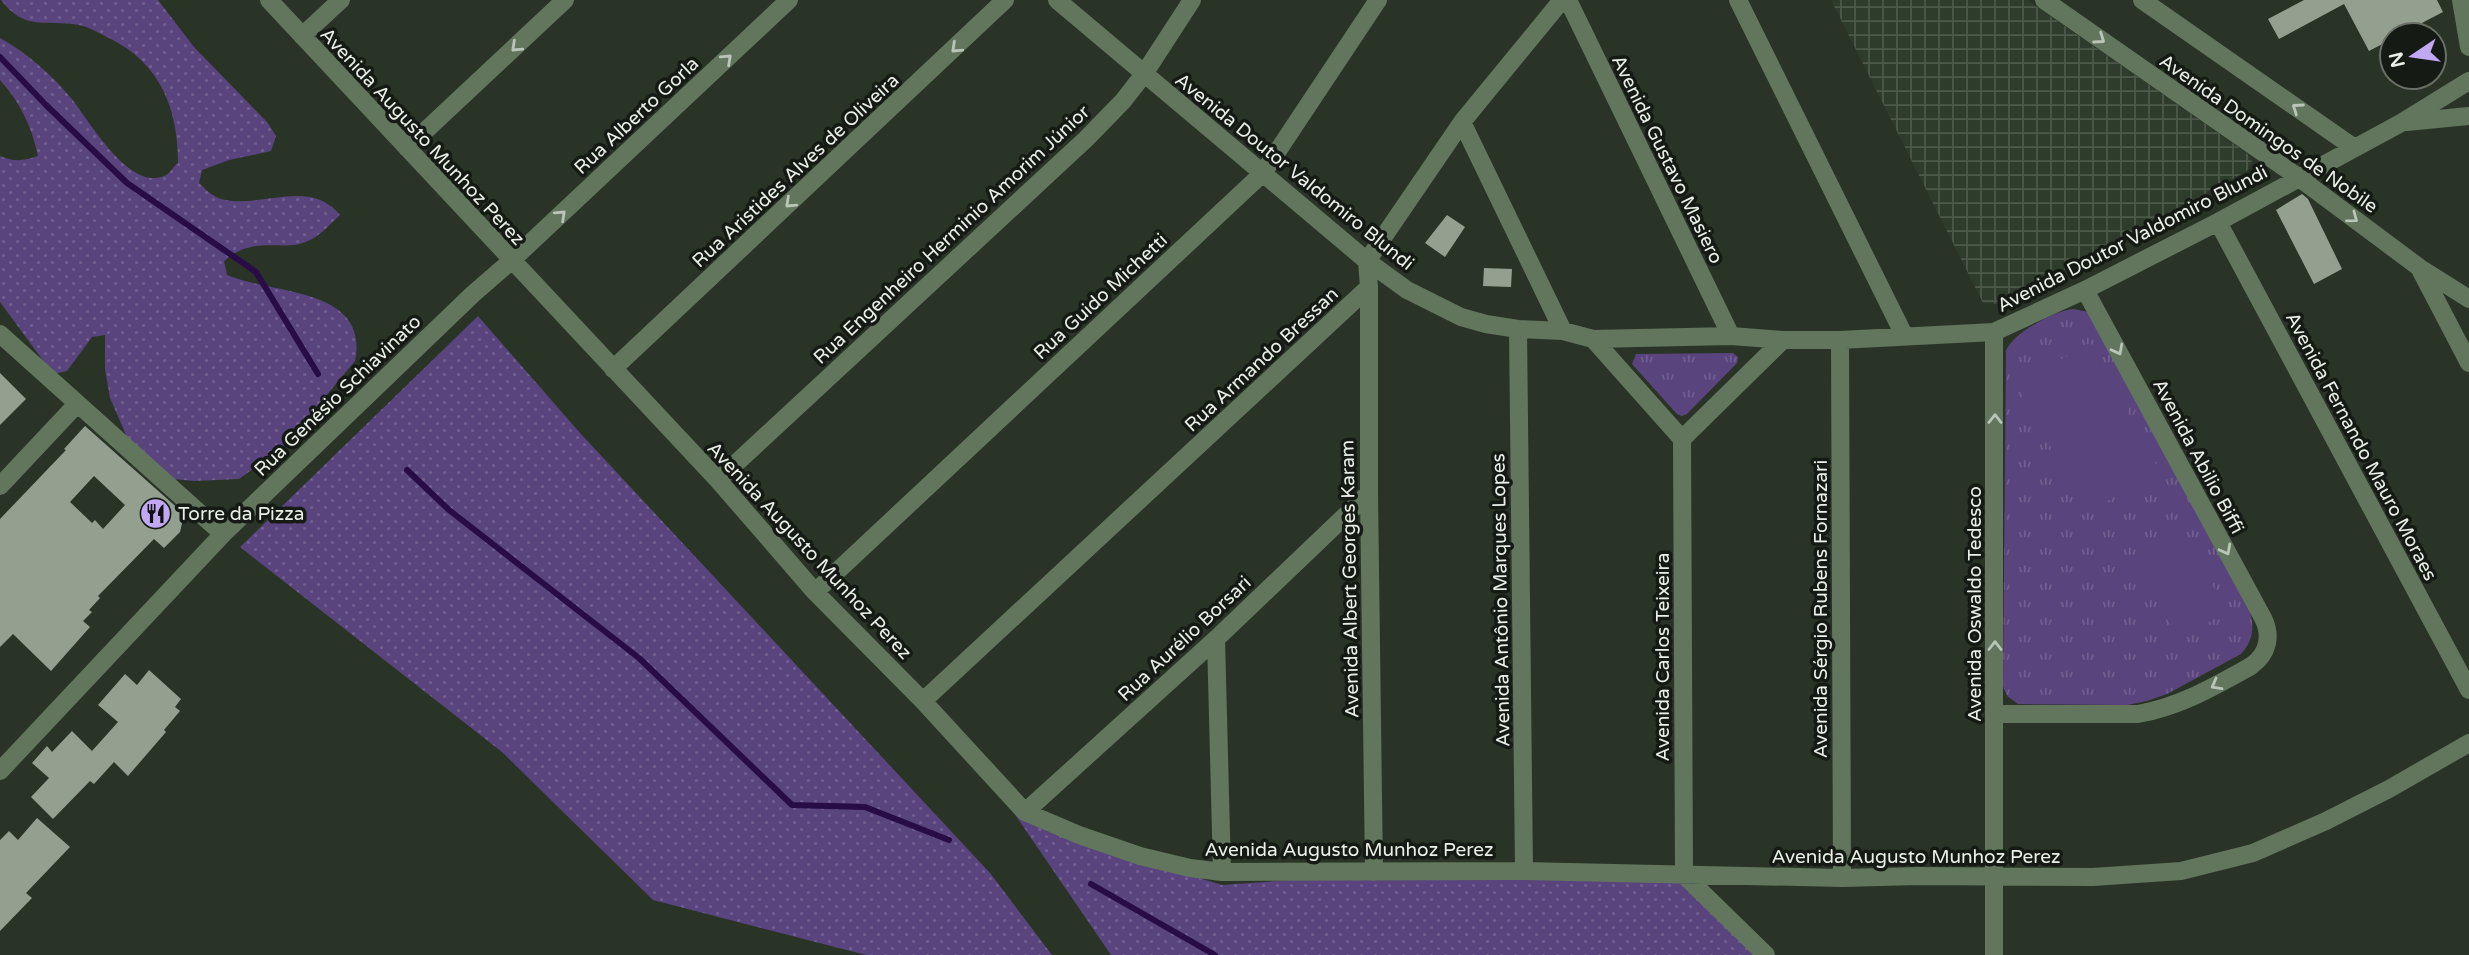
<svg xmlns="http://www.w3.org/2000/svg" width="2469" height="955" font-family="'Varela Round',sans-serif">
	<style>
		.industrial { fill: url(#industrial-grid) }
		.grass { fill: url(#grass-dots) }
		.park { fill: url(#park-tufts) }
		.pitch { fill: #59447e }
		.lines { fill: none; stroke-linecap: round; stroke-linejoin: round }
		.stream { stroke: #270c46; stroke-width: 6 }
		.building { fill: #93a090; fill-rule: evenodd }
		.minor { stroke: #61765d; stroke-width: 18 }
		.tertiary { stroke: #61765d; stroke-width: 18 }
		.oneway { stroke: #b9c5b7 }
		.labels { text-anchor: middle; stroke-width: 7; stroke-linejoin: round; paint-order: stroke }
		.street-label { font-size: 19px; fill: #e9f0e7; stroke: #151a14 }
		.poi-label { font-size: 19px; fill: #e9f0e7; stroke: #151a14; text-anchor: start }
	</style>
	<defs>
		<pattern id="industrial-grid" width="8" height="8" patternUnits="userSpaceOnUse" patternTransform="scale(1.75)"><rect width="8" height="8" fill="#2e3d2b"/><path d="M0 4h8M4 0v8" fill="none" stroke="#4c594a"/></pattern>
		<pattern id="grass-dots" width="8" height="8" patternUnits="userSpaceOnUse" patternTransform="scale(1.75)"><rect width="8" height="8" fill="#59447e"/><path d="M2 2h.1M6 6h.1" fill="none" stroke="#715f90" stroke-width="1.8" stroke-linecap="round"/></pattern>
		<pattern id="park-tufts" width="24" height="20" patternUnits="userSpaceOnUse" patternTransform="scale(1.75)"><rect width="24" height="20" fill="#59447e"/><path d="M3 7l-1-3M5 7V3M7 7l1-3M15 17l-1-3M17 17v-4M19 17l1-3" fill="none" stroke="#715f90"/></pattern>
	</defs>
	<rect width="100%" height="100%" fill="#293427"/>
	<!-- industrial -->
	<path class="industrial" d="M 1831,0 L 2027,0 L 2230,141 L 2249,155 L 2252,162 L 2247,171 L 2002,304 L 1983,303 Z"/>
	<!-- grass -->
	<path class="grass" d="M 1,0 L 158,0 L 194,47 L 267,122 L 276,136 L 271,151 L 229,160 L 202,170 L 199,183 C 205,189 212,196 221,199 C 260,210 308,177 340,215 C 331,223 321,235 310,240 C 284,254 256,233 224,261 L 227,275 C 273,295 370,287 355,361 L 283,447 L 239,479 L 195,481 L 173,479 L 130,444 L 110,398 L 105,369 L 105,335 L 92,337 L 67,371 L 53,374 L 0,302 L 0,156 C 13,162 24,161 38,156 C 32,127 20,102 0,80 L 0,38 C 27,53 51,74 71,98 C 89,120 130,194 166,175 C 170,173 174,166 178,163 C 178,108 160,63 109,38 C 100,34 90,27 79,25 C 47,19 25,32 1,0 Z
		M 478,316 L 580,433 L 990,873 L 1052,955 L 866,955 L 653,900 L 502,752 L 240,547 Z
		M 1003,797 L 1046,831 L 1222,885 L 1375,874 L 1683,877 L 1760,955 L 1111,955 Z"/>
	<!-- park -->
	<path class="park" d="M 2074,309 L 2088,312 L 2096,318 L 2250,613 C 2255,629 2252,642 2241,654 L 2167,694 L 2147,701 L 2127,705 L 2018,704 L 2007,696 L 2003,686 L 2006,351 C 2012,333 2056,310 2074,309 Z
		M 1733,353 L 1738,357 L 1737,363 L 1687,414 L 1682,416 L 1677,414 L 1632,364 L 1636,354 Z"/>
	<!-- pitch -->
	<path class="pitch" d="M 2090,343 L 2160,472 L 2087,512 L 2016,384 Z
		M 2184,533 L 2227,612 L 2179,638 L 2136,560 Z"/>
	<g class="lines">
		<!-- stream -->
		<path class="stream" d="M 0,57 L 46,105 L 127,183 L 256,272 L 318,374
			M 407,470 L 449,510 L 639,658 L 792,805 L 865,807 L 949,840
			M 1091,884 L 1215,955"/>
	</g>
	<!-- building -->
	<path class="building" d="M 2304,0 L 2437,0 L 2443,12 L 2399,35 L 2392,35 L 2392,39 L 2369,51 L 2344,4 L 2279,39 L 2268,19 Z
		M 2302,194 L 2308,199 L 2342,269 L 2314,284 L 2276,210 Z
		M 1447,215 L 1465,227 L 1445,257 L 1425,243 Z
		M 1484,268 L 1512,269 L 1511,287 L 1483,286 Z
		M 0,373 L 26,399 L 0,425 Z
		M 85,426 L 182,512 L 183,519 L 180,532 L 164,548 L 154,539 L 98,596 L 100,598 L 89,610 L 92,612 L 83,621 L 90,627 L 51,671 L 13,634 L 0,647 L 0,519 L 66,450 L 64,449 ZM 94,476 L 125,505 L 103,529 L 95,520 L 92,523 L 70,502 Z
		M 149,670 L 181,699 L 175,707 L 180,711 L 164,730 L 166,732 L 128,776 L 114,762 L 94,784 L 90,781 L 53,819 L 31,797 L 49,778 L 32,763 L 47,746 L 52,752 L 72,731 L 92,751 L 118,722 L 98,705 L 125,674 L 137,685 Z
		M 37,818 L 70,847 L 26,893 L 32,898 L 0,931 L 0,840 L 9,831 L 18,840 Z"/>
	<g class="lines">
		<!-- minor -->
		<path class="minor" d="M 269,0 L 718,480 L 815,592 L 923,701 L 1025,812 L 1079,835 L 1140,856 L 1190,868 L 1222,872 L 1524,871 L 1842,878 L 1919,876 L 2093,877 L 2181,871 L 2253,853 L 2326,821 L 2389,789 L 2469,743
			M 1057,0 L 1367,261 L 1407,290 L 1461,317 L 1486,324 L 1518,329 L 1563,331 L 1593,339 L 1731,336 L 1783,340 L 1840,340 L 1994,332 L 2085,290 L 2218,222 L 2401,123 L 2469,81
			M 1568,0 L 1731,336
			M 1738,0 L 1904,335
			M 2044,0 L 2298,177 L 2420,268 L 2469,299
			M 2142,0 L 2353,147
			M 302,36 L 341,0
			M 1462,122 L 1563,331
			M 2407,122 L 2469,116
			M 407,148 L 565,0
			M 2218,222 L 2469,690
			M 2421,271 L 2469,363
			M 1369,287 L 1369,493 L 1374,872
			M 1518,329 L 1524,871
			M 1994,332 L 1994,955
			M 0,334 L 223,534
			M 1593,339 L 1682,439 L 1684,875 L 1766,955
			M 1840,340 L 1842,878
			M 613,369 L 1005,0
			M 1682,439 L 1783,340
			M 718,480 L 1086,139 L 1123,101 L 1144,74 L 1192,0
			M 0,486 L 77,404
			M 815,592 L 1263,173 L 1378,0
			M 1216,639 L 1222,872
			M 923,701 L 1369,287 L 1367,261 L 1462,122 L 1562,0
			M 1996,714 L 2138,714 C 2181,706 2213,687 2251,666 C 2268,654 2272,636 2263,618 L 2085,290
			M 0,771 L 223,534 L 473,294 L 511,261 L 789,0
			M 1025,812 L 1216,639 L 1369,493"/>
		<!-- tertiary -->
		<path class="tertiary" d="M 2461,0 L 2469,47"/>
	</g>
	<!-- one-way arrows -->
	<defs><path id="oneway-chevron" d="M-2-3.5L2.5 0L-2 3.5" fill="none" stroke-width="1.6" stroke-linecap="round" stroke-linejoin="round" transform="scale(1.75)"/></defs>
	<g class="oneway">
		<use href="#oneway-chevron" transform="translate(2100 39) rotate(35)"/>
		<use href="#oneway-chevron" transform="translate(516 47) rotate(137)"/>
		<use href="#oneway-chevron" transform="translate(956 48) rotate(137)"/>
		<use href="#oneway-chevron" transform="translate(727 59) rotate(-43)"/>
		<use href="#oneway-chevron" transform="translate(2297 108) rotate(-145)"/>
		<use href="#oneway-chevron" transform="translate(790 203) rotate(137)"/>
		<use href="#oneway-chevron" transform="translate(561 215) rotate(-43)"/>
		<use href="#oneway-chevron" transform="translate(2353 218) rotate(37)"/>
		<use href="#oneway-chevron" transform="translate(2118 350) rotate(62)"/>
		<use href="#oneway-chevron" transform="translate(1995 419) rotate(-90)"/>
		<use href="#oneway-chevron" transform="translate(2226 550) rotate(62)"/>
		<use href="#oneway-chevron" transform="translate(1995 646) rotate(-90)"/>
		<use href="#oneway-chevron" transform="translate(2216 685) rotate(151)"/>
	</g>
	<!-- icons -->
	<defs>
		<symbol id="restaurant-disc" viewBox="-11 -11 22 22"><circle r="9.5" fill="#c1a8f3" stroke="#151a14"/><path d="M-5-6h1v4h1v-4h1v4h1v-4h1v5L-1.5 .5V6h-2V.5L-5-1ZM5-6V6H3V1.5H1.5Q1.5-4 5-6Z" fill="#111"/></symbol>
	</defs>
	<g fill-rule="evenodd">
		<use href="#restaurant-disc" x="138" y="496" width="35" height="35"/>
	</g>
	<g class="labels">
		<!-- street labels -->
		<g class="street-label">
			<text transform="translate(636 115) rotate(-43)" y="7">Rua Alberto Gorla</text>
			<text transform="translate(2269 133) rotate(35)" y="7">Avenida Domingos de Nobile</text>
			<text transform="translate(423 136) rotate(47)" y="7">Avenida Augusto Munhoz Perez</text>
			<text transform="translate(1668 159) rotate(64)" y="7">Avenida Gustavo Masiero</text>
			<text transform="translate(795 170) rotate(-43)" y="7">Rua Aristides Alves de Oliveira</text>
			<text transform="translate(1295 171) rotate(39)" y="7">Avenida Doutor Valdomiro Blundi</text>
			<text transform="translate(951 234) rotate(-43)" y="7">Rua Engenheiro Herminio Amorim Júnior</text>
			<text transform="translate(2132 238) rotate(-27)" y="7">Avenida Doutor Valdomiro Blundi</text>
			<text transform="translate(1100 296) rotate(-43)" y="7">Rua Guido Michetti</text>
			<text transform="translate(1261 359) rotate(-43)" y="7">Rua Armando Bressan</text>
			<text transform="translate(337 395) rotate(-44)" y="7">Rua Genésio Schiavinato</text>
			<text transform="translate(2362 446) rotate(62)" y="7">Avenida Fernando Mauro Moraes</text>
			<text transform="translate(2199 456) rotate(62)" y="7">Avenida Abilio Biffi</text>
			<text transform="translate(810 550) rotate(47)" y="7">Avenida Augusto Munhoz Perez</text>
			<text transform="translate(1349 579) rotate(-91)" y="7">Avenida Albert Georges Karam</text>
			<text transform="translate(1500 600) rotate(-91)" y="7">Avenida Antônio Marques Lopes</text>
			<text transform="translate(1974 604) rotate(-90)" y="7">Avenida Oswaldo Tedesco</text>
			<text transform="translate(1820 609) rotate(-90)" y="7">Avenida Sérgio Rubens Fornazari</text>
			<text transform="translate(1184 638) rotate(-43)" y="7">Rua Aurélio Borsari</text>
			<text transform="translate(1662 657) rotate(-90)" y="7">Avenida Carlos Teixeira</text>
			<text x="1349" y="856">Avenida Augusto Munhoz Perez</text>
			<text x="1916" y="863">Avenida Augusto Munhoz Perez</text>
		</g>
		<!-- poi labels -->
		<g class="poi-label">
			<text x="178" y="520">Torre da Pizza</text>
		</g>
	</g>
	<!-- north arrow -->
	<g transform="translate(2413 56) rotate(257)"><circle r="33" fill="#151a14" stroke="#6a7068" stroke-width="2"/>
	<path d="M0-5L12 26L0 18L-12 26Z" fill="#c1a8f3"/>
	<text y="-10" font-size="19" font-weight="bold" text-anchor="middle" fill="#e9f0e7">N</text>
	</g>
</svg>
